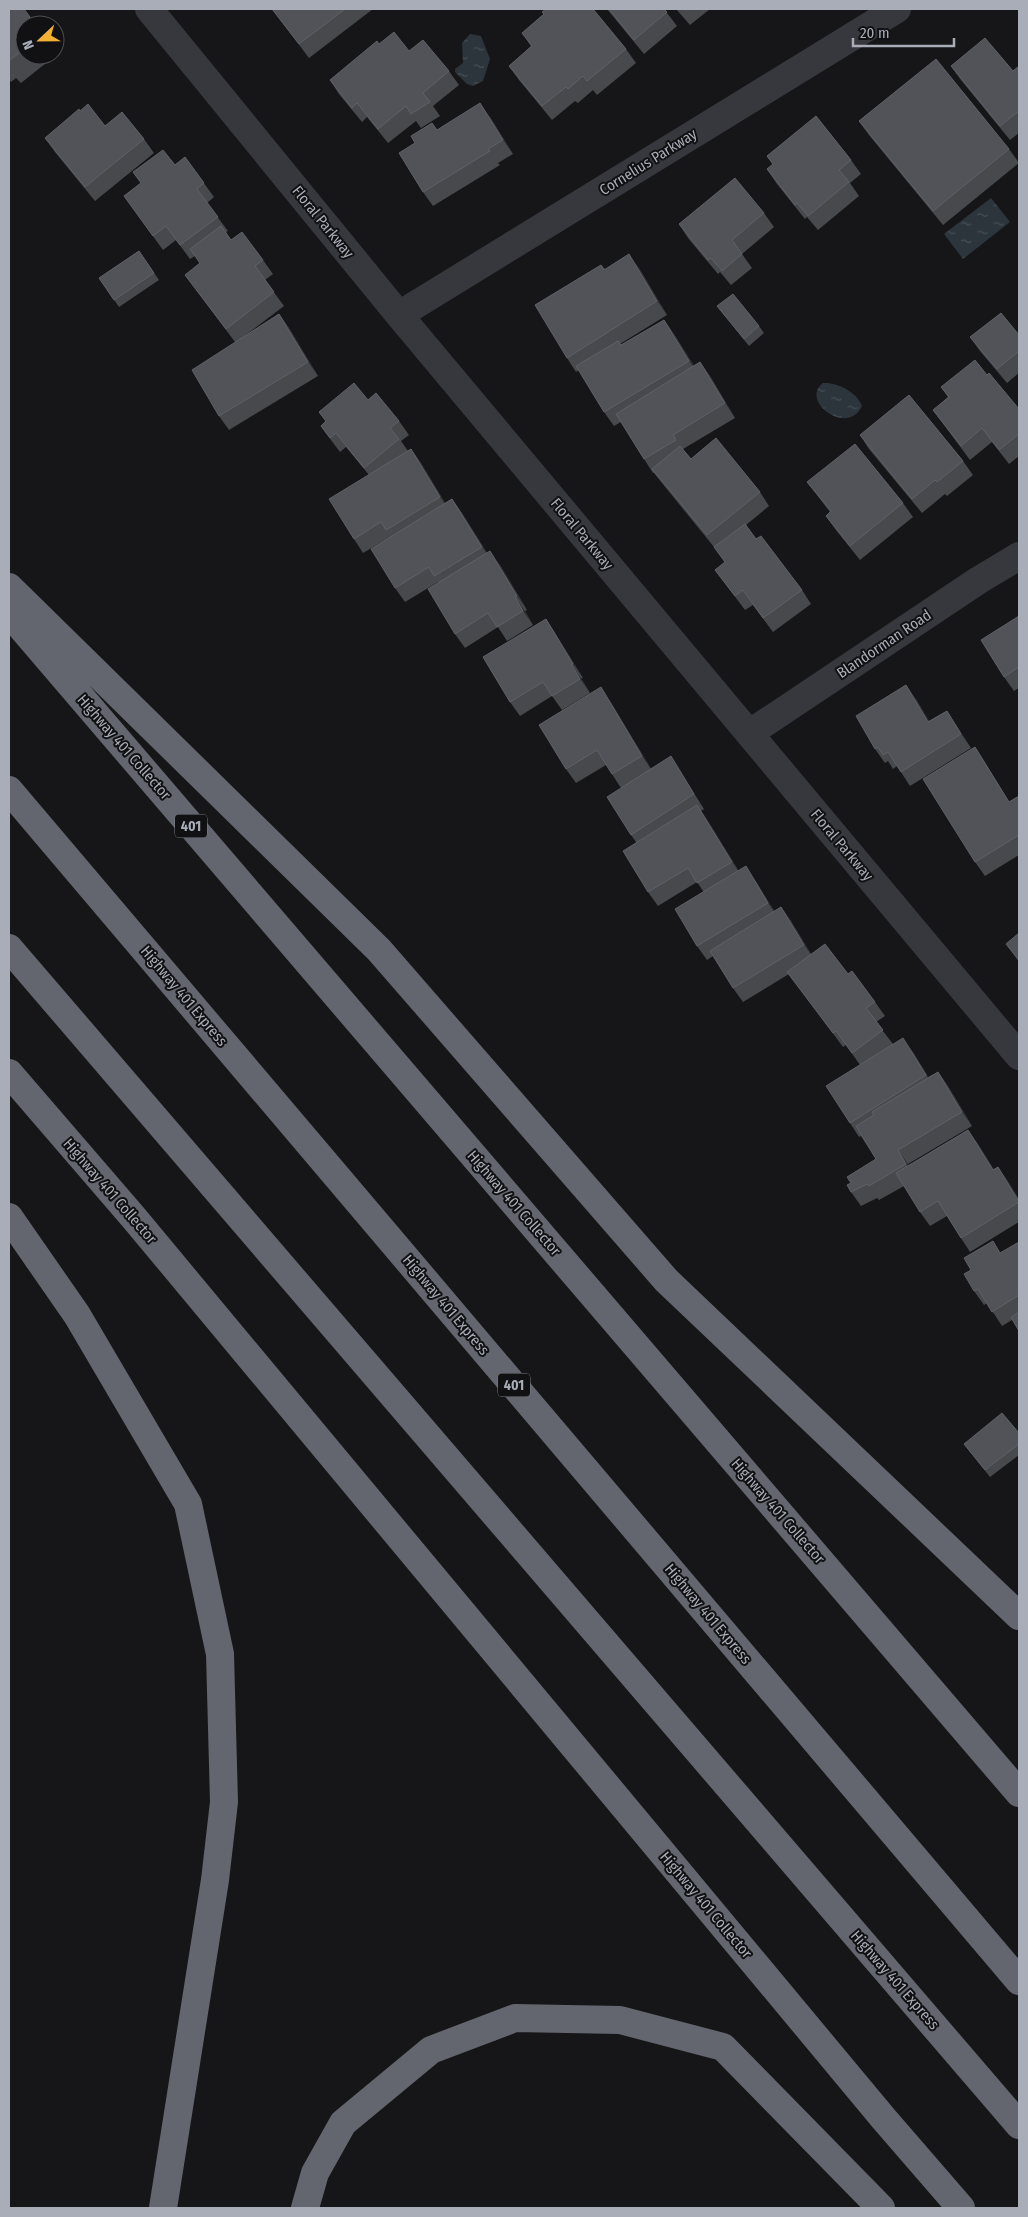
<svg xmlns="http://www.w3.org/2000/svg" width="1028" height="2217" font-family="'Fira Sans Condensed',sans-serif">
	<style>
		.water { fill: url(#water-ripples) }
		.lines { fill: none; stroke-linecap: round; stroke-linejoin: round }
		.street { stroke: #37383d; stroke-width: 28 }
		.highway { stroke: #63666e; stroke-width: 28 }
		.wall { fill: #47494d }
		.shaded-wall { fill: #2f3033 }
		.building { fill: #525359; stroke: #5f6168 }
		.labels { text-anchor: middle; stroke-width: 4; stroke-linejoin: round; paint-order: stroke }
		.shield { fill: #111113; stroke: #7b7e86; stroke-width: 1 }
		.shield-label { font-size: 14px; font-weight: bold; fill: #a8adb8 }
		.street-label { font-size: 15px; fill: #a8adb8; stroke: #111113 }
	</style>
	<defs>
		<pattern id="water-ripples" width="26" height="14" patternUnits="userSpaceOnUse" patternTransform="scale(1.25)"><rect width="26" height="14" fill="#2c353c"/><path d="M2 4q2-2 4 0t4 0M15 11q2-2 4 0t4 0" fill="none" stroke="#485056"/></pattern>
	</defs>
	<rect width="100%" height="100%" fill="#161618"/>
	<!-- water -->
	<path class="water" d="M 470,34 L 481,36 L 490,59 L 483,81 L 473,86 L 467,84 L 455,72 L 455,69 L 463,63 L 462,43 Z
		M 991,198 L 1010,222 L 963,259 L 944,234 Z
		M 823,383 C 837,382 857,392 862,406 C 848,437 799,401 823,383 Z"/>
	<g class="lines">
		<!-- street -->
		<path class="street" d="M 149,9 L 399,315 L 1019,1056
			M 399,315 L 897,9
			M 750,733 L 979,580 L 1019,556"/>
		<!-- highway -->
		<path class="highway" d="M 9,587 L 379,950 L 666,1280 L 1019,1616
			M 9,613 L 1019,1793
			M 9,790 L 1019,1981
			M 9,948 L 1019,2125
			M 9,1073 L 134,1218 L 884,2119 L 961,2208
			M 9,1217 L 77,1315 L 188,1504 L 220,1654 L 224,1802 L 215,1880 L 163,2208
			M 305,2208 L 315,2173 L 343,2123 L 431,2050 L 515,2018 L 620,2020 L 723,2047 L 881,2208"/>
	</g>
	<!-- wall -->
	<path class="wall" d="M 9,9 L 30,17 L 36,25 L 25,25 L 25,55 L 48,55 L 51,59 L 21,83 L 16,78 L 11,82 L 9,79 Z
		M 272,9 L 373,9 L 309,58 Z
		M 607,9 L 664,9 L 677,26 L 644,54 Z
		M 676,9 L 710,9 L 690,25 Z
		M 542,12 L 626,49 L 636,63 L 597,95 L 593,90 L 578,103 L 575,101 L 552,120 L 519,80 L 509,66 L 531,46 L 522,33 L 544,15 Z
		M 379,44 L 409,51 L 449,71 L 459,85 L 433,106 L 440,116 L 421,128 L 416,121 L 388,143 L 367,117 L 362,122 L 339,94 L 330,80 Z
		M 951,66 L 1013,71 L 1019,66 L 1019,133 L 1010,140 L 961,80 Z
		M 80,111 L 105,126 L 144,139 L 154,153 L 95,201 L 55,152 L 45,138 Z
		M 490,117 L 513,154 L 498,163 L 500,165 L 433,206 L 423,192 L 437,130 Z
		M 859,121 L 1009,149 L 1019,163 L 943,225 L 869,135 Z
		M 767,156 L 851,160 L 861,174 L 850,183 L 859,196 L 818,230 L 807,217 L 805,219 L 777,184 L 767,169 L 773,165 Z
		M 185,157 L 214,197 L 207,203 L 228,231 L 226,232 L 231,240 L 263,260 L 273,274 L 265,280 L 284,306 L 243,337 L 279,314 L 289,328 L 318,376 L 229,430 L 219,416 L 235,342 L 185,275 L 200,264 L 195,256 L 190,259 L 176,240 L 163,250 L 124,196 L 175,165 Z
		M 764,213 L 774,227 L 742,254 L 752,268 L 731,285 L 720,272 L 718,274 L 688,238 L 679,224 Z
		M 139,251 L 159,280 L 119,307 L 99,278 Z
		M 601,265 L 605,269 L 639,268 L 667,315 L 620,344 L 621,345 L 664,320 L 674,334 L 694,366 L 700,362 L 710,376 L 735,418 L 683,449 L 691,459 L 760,492 L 769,506 L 746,525 L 756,539 L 802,590 L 811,604 L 773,632 L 753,605 L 745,610 L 715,570 L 725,562 L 714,547 L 662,483 L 654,473 L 653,473 L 644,459 L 621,422 L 614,426 L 604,412 L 579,370 L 576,372 L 567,358 Z
		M 717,306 L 759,326 L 764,333 L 749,346 Z
		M 1019,335 L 1019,373 L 1007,383 L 980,351 L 970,337 Z
		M 987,375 L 1019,409 L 1019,456 L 1009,464 L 992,442 L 970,460 L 933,410 L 948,397 L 941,387 Z
		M 368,400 L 399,421 L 409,435 L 401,441 L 408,451 L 411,449 L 421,463 L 445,503 L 452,499 L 462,513 L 487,553 L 500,565 L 527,610 L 525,611 L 533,625 L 507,641 L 498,627 L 465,648 L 455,634 L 438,582 L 405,602 L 395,588 L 390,537 L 363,553 L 354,539 L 369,475 L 346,447 L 340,452 L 331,440 L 321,426 L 326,422 L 319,412 Z
		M 860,435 L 963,461 L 973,475 L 947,496 L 945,494 L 922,513 L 869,449 Z
		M 807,482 L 903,503 L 913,517 L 860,560 L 836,530 L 826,516 L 830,512 Z
		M 1019,616 L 1019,688 L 1014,691 L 1004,677 Z
		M 546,619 L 555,633 L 583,678 L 581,678 L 590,693 L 562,710 L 552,696 L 520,716 L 510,702 Z
		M 916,699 L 929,721 L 947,711 L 956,725 L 971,748 L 910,786 L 897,766 L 893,769 L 888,761 L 885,763 L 875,749 Z
		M 610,701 L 651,769 L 680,771 L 704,809 L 701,811 L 738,870 L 755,880 L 774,911 L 781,907 L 791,921 L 811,954 L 848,974 L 875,1002 L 885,1016 L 876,1022 L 893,1044 L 913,1052 L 928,1077 L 938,1072 L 948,1086 L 972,1126 L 908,1164 L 909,1166 L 968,1130 L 978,1144 L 994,1170 L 998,1167 L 1019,1199 L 1019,1222 L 970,1252 L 961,1238 L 947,1216 L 930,1226 L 920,1212 L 904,1186 L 879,1200 L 877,1198 L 861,1206 L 851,1192 L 851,1183 L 876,1159 L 861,1136 L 859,1137 L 850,1123 L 860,1065 L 846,1045 L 843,1047 L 789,974 L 743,1002 L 733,988 L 713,956 L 707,960 L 697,946 L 703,891 L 697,882 L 658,906 L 648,892 L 636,842 L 631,835 L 621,788 L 606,765 L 576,783 L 566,769 Z
		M 975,747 L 984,761 L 1009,802 L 1019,796 L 1019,855 L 985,876 L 975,862 Z
		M 1019,933 L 1019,962 L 1006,944 Z
		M 1019,1242 L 1019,1335 L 1019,1331 L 1012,1320 L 1002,1326 L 987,1303 L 984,1305 L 974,1291 L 1001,1253 Z
		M 1019,1433 L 1019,1455 L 990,1477 L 964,1444 Z"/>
	<!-- shaded-wall -->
	<path class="shaded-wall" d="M 480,103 L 490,117 L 513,154 L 503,140 Z
		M 629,254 L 639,268 L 667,315 L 657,301 Z
		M 279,314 L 289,328 L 318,376 L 308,362 Z
		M 664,320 L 674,334 L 699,375 L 689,361 Z
		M 700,362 L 710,376 L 735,418 L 725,403 Z
		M 411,449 L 421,463 L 450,511 L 440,497 Z
		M 452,499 L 462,513 L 492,561 L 482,547 Z
		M 490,551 L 500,565 L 527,610 L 517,596 Z
		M 515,597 L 525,611 L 533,625 L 523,611 Z
		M 546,619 L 555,633 L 583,678 L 573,664 Z
		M 571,664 L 581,678 L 590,693 L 580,679 Z
		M 906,685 L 916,699 L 938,736 L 928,722 Z
		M 601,687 L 610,701 L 652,770 L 642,756 Z
		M 947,711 L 956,725 L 971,748 L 961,734 Z
		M 975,747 L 984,761 L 1018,816 L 1009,802 Z
		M 697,805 L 707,819 L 742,876 L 732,862 Z
		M 746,866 L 755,880 L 778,917 L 768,903 Z
		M 781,907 L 791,921 L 814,959 L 804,945 Z
		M 903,1038 L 913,1052 L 936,1089 L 926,1075 Z
		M 938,1072 L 948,1086 L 972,1126 L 962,1112 Z
		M 968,1130 L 978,1144 L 1003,1184 L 993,1170 Z
		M 898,1150 L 908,1164 L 916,1178 L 906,1164 Z
		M 998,1167 L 1008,1181 L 1019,1199 L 1019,1201 Z"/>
	<!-- building -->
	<path class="building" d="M 9,9 L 24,9 L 30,17 L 24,23 L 25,25 L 25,48 L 9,61 Z
		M 272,9 L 345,9 L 299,44 Z
		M 546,9 L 593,9 L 626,49 L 587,81 L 583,76 L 568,89 L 566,87 L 542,106 L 509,66 L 532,46 L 522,33 L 544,14 L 542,12 Z
		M 609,9 L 664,9 L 667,12 L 634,40 Z
		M 394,32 L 409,51 L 423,40 L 449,71 L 423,93 L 430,102 L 411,114 L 406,106 L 378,129 L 357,103 L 352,108 L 330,80 L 377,41 L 379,44 Z
		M 985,38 L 1013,71 L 1019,66 L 1019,111 L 1000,126 L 951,66 Z
		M 936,59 L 1009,149 L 933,211 L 859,121 Z
		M 480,103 L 503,140 L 488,149 L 490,151 L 423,192 L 399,153 L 415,143 L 411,136 L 432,123 L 437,130 Z
		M 88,104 L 105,126 L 122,112 L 144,139 L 85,187 L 45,138 L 79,109 L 80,111 Z
		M 816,116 L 851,160 L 839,170 L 849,182 L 808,216 L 797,203 L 795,205 L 767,169 L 773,164 L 767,156 Z
		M 163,150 L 175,165 L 185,157 L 204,183 L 197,189 L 218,217 L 180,245 L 166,226 L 153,236 L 124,196 L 141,183 L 133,172 Z
		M 735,178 L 764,213 L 732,240 L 742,254 L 722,271 L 711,258 L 708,260 L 679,224 Z
		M 221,226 L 231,240 L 242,232 L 263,260 L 255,266 L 274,292 L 226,329 L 185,275 L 200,263 L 190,249 Z
		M 139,251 L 154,273 L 114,300 L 99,278 Z
		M 629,254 L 657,301 L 567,358 L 535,305 L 601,265 L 604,270 Z
		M 733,294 L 759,326 L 744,339 L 717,306 Z
		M 1001,313 L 1019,335 L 1019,351 L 997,369 L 970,337 Z
		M 279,314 L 308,362 L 219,416 L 192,370 Z
		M 664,320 L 689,361 L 604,412 L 576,366 L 618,341 L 621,345 Z
		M 975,360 L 987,375 L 989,373 L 1019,409 L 1019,434 L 999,450 L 982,428 L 961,446 L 933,410 L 949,397 L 941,387 Z
		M 700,362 L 725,403 L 673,435 L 676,440 L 644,459 L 616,414 Z
		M 354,383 L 368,400 L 376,393 L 399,421 L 390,428 L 399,439 L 364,468 L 336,433 L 330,438 L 321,426 L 326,421 L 319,412 Z
		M 909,395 L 963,461 L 937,482 L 935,480 L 912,499 L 860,435 Z
		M 716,438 L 760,492 L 707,535 L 652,469 L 680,446 L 691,459 Z
		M 855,444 L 903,503 L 850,546 L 826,516 L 831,511 L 807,482 Z
		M 411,449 L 440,497 L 386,530 L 381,522 L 354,539 L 329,499 Z
		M 452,499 L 482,547 L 434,576 L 429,567 L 395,588 L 371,549 Z
		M 745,524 L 756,539 L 761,536 L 802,590 L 763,618 L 743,590 L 735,596 L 715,570 L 725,562 L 714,547 Z
		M 490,551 L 517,596 L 515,597 L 523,611 L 497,627 L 488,613 L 455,634 L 428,589 Z
		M 1019,616 L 1019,667 L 1004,677 L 981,640 Z
		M 546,619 L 573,664 L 571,664 L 580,679 L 552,696 L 543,682 L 510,702 L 483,657 Z
		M 906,685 L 928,722 L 947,711 L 961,734 L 901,772 L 888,752 L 883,755 L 878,747 L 875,749 L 856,716 Z
		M 601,687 L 642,756 L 612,774 L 597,750 L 566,769 L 539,725 Z
		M 975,747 L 1009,802 L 1019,796 L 1019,835 L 975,862 L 923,779 Z
		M 671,756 L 694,794 L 631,835 L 607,797 Z
		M 697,805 L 732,862 L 697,883 L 688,868 L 648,892 L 623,851 Z
		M 746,866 L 768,903 L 697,946 L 675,909 Z
		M 781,907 L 804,945 L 733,988 L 710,951 Z
		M 1019,933 L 1019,960 L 1006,944 Z
		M 825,944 L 848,974 L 852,971 L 875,1002 L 866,1008 L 883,1030 L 852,1053 L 836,1031 L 833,1033 L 787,972 Z
		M 903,1038 L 926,1075 L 850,1123 L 826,1086 Z
		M 938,1072 L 962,1112 L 898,1150 L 906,1164 L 869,1186 L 867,1184 L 851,1192 L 847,1185 L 851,1183 L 847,1177 L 876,1159 L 856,1126 L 874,1115 L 872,1112 Z
		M 968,1130 L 993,1170 L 998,1167 L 1019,1202 L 961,1238 L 938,1201 L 920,1212 L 896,1173 Z
		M 993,1241 L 1000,1253 L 1019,1242 L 1019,1295 L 992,1312 L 978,1289 L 974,1291 L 964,1274 L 971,1270 L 964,1258 Z
		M 1019,1312 L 1019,1335 L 1018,1332 L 1019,1331 L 1011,1317 Z
		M 1002,1413 L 1019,1433 L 1019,1444 L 985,1470 L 964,1444 Z"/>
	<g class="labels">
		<!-- shield labels -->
		<g class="shield">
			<rect x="175" y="814.5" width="32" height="23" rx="4"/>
			<rect x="498" y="1373.5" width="32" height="23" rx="4"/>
		</g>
		<g class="shield-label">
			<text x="191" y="831">401</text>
			<text x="514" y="1390">401</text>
		</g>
		<!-- street labels -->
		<g class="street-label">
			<text transform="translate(648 162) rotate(-32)" y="5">Cornelius Parkway</text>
			<text transform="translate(323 222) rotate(51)" y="5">Floral Parkway</text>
			<text transform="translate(582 534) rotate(50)" y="5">Floral Parkway</text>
			<text transform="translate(884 644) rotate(-34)" y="5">Blandorman Road</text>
			<text transform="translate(124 747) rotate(49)" y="5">Highway 401 Collector</text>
			<text transform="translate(842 845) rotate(50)" y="5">Floral Parkway</text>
			<text transform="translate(184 996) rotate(50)" y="5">Highway 401 Express</text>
			<text transform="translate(110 1191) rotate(49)" y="5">Highway 401 Collector</text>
			<text transform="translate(514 1203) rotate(49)" y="5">Highway 401 Collector</text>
			<text transform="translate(446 1305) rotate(50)" y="5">Highway 401 Express</text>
			<text transform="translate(778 1511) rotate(49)" y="5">Highway 401 Collector</text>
			<text transform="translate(708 1614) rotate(50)" y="5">Highway 401 Express</text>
			<text transform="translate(706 1905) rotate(50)" y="5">Highway 401 Collector</text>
			<text transform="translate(895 1980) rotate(49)" y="5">Highway 401 Express</text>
		</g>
	</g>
	<!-- border -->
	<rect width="1028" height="2217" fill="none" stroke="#a8adb8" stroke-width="20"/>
	<!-- north arrow -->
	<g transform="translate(40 40) rotate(248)"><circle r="24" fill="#111113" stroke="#4d4f55"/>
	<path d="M0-4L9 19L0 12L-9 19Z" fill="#f2b134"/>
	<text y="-8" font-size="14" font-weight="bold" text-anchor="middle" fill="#a8adb8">N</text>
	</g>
	<!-- scale -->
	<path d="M853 38v8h101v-8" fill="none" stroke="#a8adb8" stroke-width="2.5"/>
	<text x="860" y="38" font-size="15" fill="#a8adb8" stroke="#111113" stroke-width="4" paint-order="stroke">20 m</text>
</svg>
